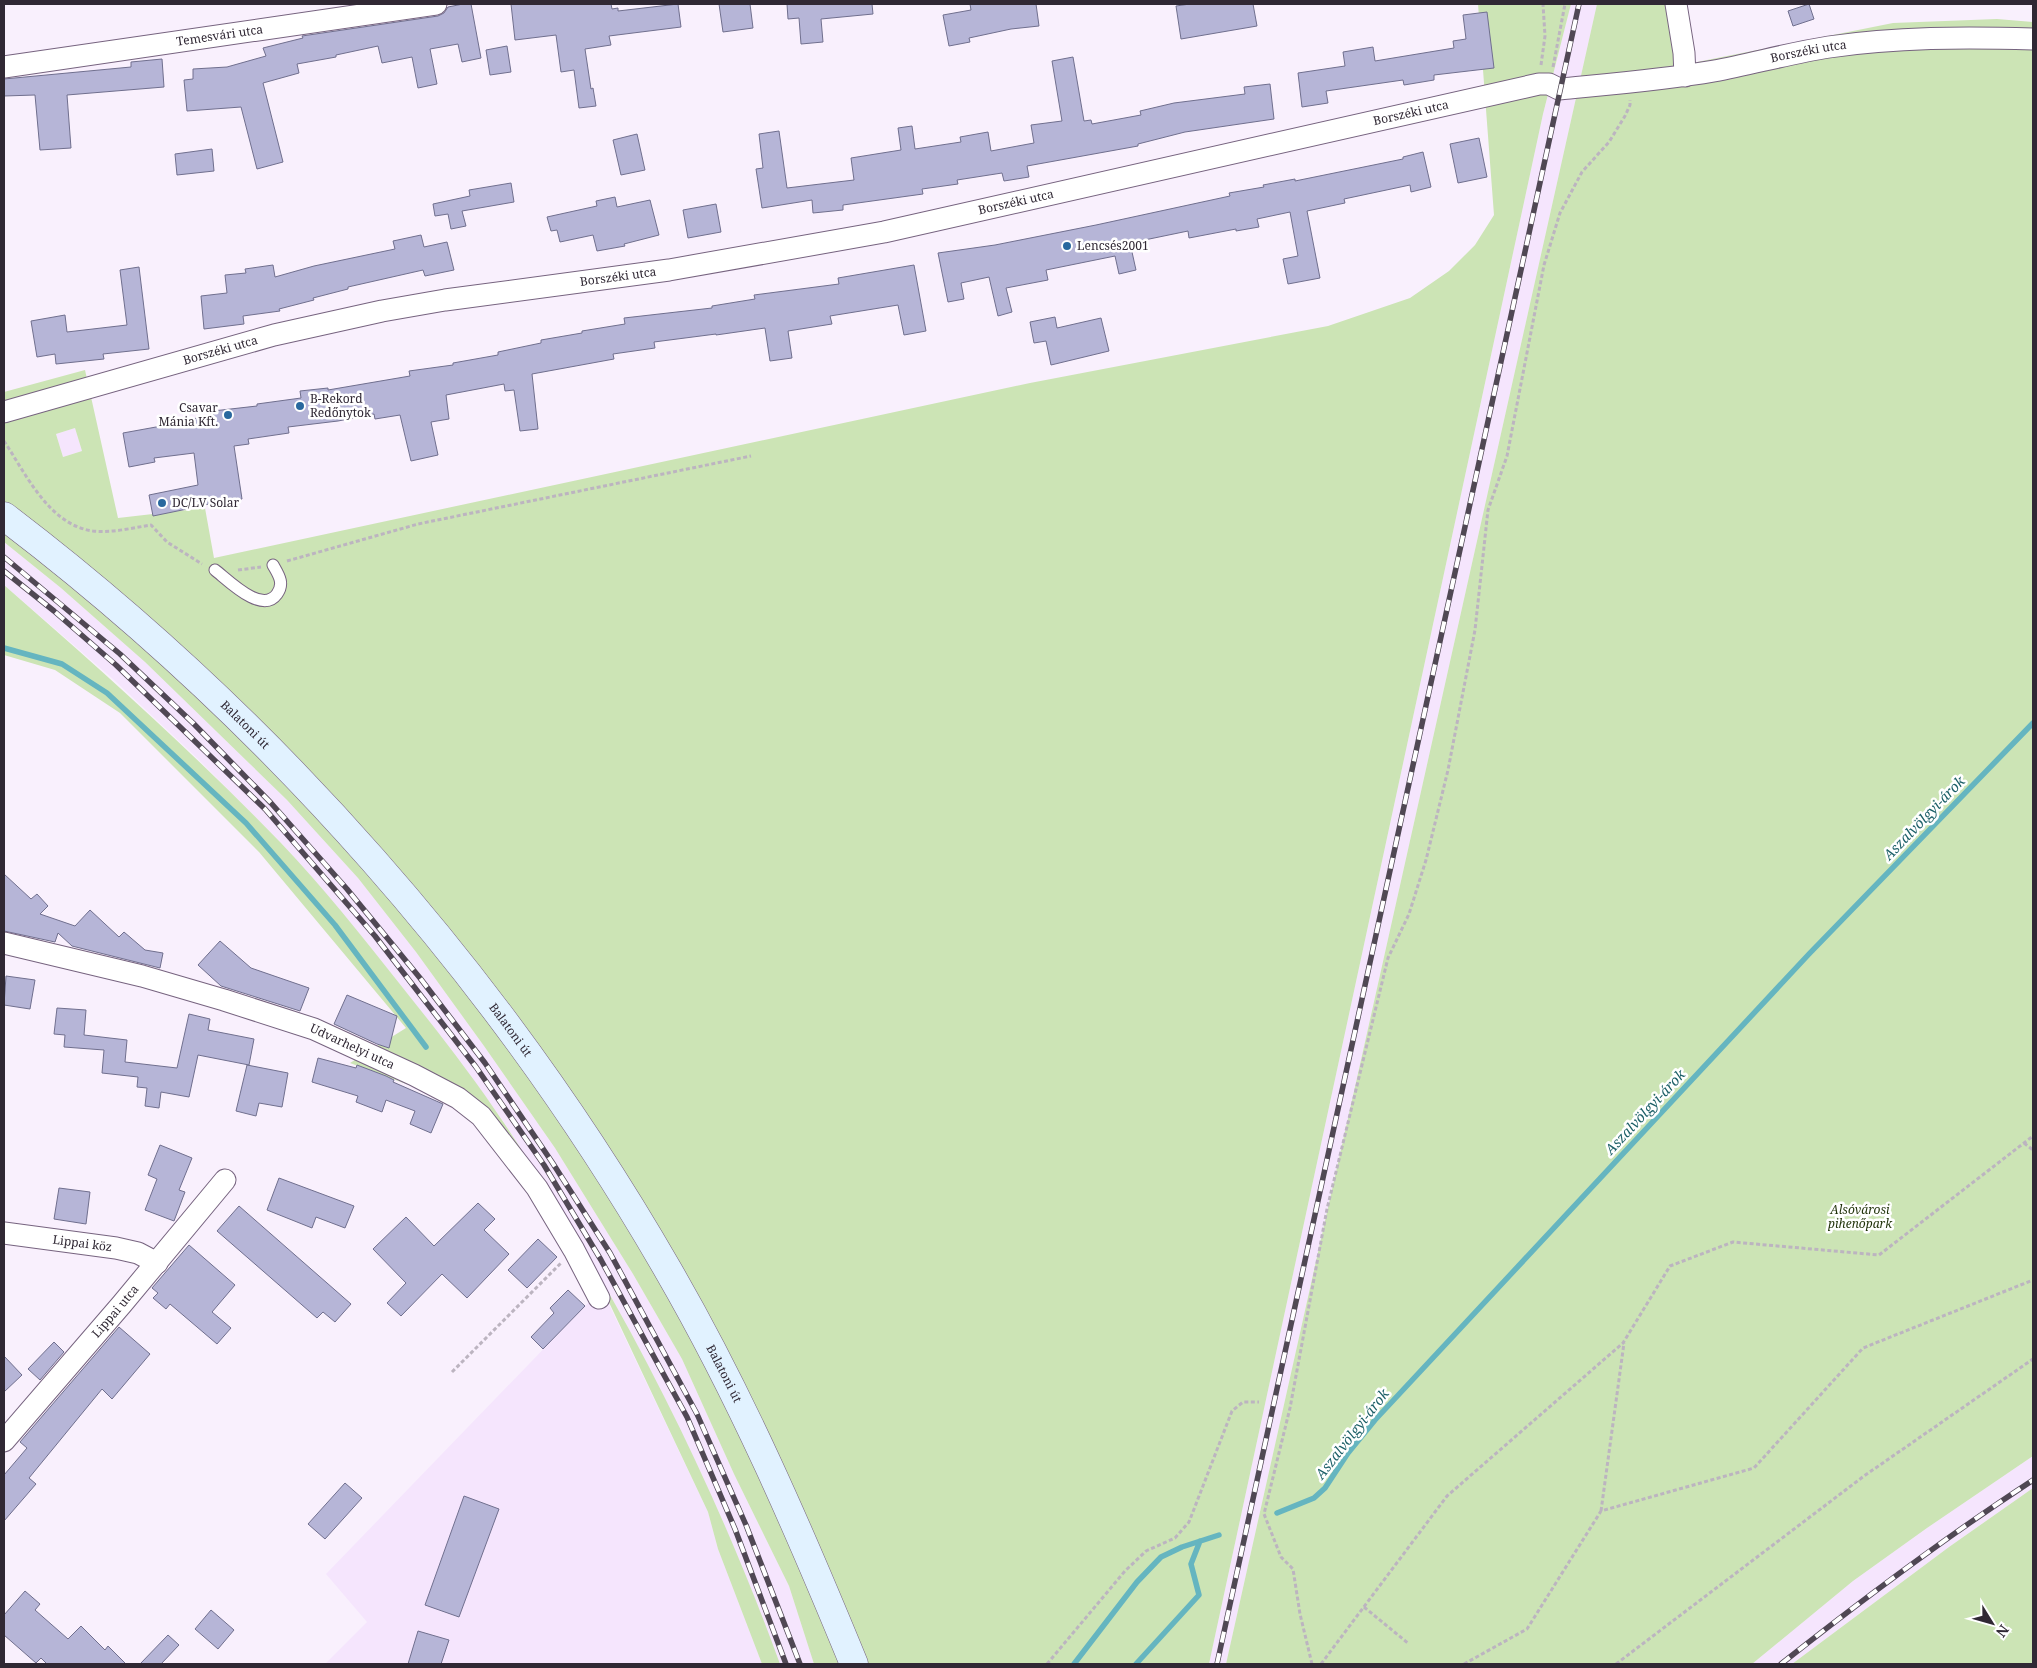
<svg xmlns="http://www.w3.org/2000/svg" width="2037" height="1668" font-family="'Noto Serif',serif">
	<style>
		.built { fill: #f5e5fd }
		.green { fill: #cce4b5; fill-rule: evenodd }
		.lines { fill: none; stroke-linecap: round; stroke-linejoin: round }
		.stream { stroke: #65b5c0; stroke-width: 5.5 }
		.building { fill: #b6b5d7; stroke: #706f8e }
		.service-casing { stroke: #76637f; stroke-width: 13 }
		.minor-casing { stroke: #76637f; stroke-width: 23 }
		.secondary-casing { stroke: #76637f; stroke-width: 29 }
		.path { stroke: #bcb4c0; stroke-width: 3; stroke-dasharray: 4 2.5; stroke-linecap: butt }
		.service { stroke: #fff; stroke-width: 11 }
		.minor { stroke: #fff; stroke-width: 21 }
		.secondary { stroke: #e1f2ff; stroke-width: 28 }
		.rail-casing { stroke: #504854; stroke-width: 5.5 }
		.rail { stroke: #fff; stroke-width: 4; stroke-dasharray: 11; stroke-linecap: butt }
		.poi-dot { fill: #28689e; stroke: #fff; stroke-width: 2 }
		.labels { text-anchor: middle; stroke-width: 5; stroke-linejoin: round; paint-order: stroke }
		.street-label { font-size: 12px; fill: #302834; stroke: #fff }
		.poi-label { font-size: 12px; fill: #302834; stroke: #fff; text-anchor: start }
		.park-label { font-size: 12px; font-style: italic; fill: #1f3108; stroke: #fff }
		.water-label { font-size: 14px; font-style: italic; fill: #1d6068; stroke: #fff }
	</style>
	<rect width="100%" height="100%" fill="#f9f0fd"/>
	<!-- built -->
	<path class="built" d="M 1571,4 L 1597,4 L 1226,1664 L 1209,1664 L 1543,114 Z
		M 75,428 L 82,451 L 63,457 L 56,434 Z
		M 4,542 L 61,588 L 145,662 L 287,800 L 358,878 L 416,952 L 484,1046 L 555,1148 L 633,1274 L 682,1359 L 734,1474 L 789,1586 L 814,1664 L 780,1664 L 721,1517 L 609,1292 L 504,1122 L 428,1020 L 368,944 L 283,845 L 197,758 L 113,679 L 4,585 Z
		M 605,1296 L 708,1512 L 718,1549 L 762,1664 L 325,1664 L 367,1622 L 326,1574 L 585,1306 L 589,1302 L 595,1304 Z
		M 2033,1456 L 2033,1488 L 1949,1547 L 1792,1664 L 1752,1664 L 1853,1581 L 1927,1528 Z"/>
	<!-- green -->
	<path class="green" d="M 1478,4 L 1571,4 L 1543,114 L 1209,1664 L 814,1664 L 789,1586 L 734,1474 L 682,1359 L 633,1274 L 555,1148 L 484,1046 L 416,952 L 358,878 L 287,800 L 145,662 L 61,588 L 4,542 L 4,392 L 85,370 L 118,518 L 205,508 L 214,558 L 1030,383 L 1328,326 L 1410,298 L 1449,271 L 1475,245 L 1494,215 ZM 75,428 L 82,451 L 63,457 L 56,434 Z
		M 1597,4 L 1684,4 L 1692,63 L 1893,23 L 1997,19 L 2033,22 L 2033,1456 L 1927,1528 L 1853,1581 L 1752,1664 L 1226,1664 Z
		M 4,585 C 99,668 193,752 281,843 C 323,887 361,935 399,983 C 435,1028 472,1075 504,1123 C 617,1291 711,1474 780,1664 L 762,1664 L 718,1549 L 708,1512 L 606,1296 L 595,1304 L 589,1302 L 558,1236 L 511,1164 L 473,1122 L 453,1106 L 425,1091 L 350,1063 L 406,1028 L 259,852 L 120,713 L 55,670 L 4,655 Z
		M 2033,1488 L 2033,1664 L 1792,1664 L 1949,1547 Z"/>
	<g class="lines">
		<!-- stream -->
		<path class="stream" d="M 4,648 L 62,664 L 107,693 L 246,823 L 335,925 L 426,1047
			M 1277,1513 L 1314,1498 L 1325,1488 L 1348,1453 L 1375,1420 L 1809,954 L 2033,723
			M 1074,1664 L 1137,1582 L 1161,1557 L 1182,1547 L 1219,1535
			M 1136,1664 L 1199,1595 L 1191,1564 L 1200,1541"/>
	</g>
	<!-- building -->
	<path class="building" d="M 463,4 L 471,4 L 481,58 L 462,62 L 458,44 L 430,49 L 437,84 L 418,88 L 412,57 L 382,63 L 378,46 L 336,55 L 336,57 L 297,64 L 299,73 L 263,83 L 283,162 L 257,169 L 241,107 L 187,111 L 184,80 L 193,79 L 193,69 L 227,67 L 266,56 L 263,48 L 303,38 L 302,36 L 438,16 L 444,13 L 448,7 Z
		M 511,4 L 611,4 L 612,9 L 618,8 L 618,11 L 678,4 L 681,27 L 609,36 L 611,45 L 585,49 L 591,89 L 593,88 L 596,106 L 579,108 L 574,70 L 561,72 L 556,35 L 515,40 Z
		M 719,4 L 750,4 L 753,28 L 723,32 Z
		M 787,4 L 872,4 L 873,14 L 821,19 L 823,42 L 801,44 L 799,18 L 788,19 Z
		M 970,4 L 1036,4 L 1039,26 L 1011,29 L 969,38 L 970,42 L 949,46 L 943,15 L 971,10 Z
		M 1190,4 L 1253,4 L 1257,26 L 1181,39 L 1176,6 Z
		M 1809,4 L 1814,19 L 1793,26 L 1788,11 Z
		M 1487,12 L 1494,68 L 1434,75 L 1434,80 L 1404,85 L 1403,80 L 1326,91 L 1328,103 L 1302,107 L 1298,73 L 1345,66 L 1343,52 L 1373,47 L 1375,61 L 1454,48 L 1453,41 L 1466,39 L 1463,15 Z
		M 507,46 L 511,72 L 490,75 L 486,50 Z
		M 1073,57 L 1084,121 L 1091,120 L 1092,124 L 1141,115 L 1140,111 L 1174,103 L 1245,94 L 1244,87 L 1270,84 L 1274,119 L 1185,132 L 1138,144 L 1138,146 L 1027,166 L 1029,177 L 1004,181 L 1002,173 L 957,180 L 958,184 L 922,189 L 923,194 L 843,205 L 843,210 L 813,213 L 812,200 L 762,208 L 756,169 L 763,168 L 759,134 L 779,131 L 787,188 L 854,180 L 851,158 L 901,150 L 898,128 L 912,126 L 915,149 L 961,142 L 960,137 L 988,132 L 991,151 L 1034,143 L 1031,125 L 1062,121 L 1052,61 Z
		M 162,59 L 164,87 L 67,95 L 71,148 L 40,150 L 35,95 L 4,96 L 4,79 L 131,67 L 131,62 Z
		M 637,134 L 645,170 L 621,175 L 613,140 Z
		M 1479,138 L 1487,177 L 1458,183 L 1450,144 Z
		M 212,149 L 214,171 L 177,175 L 175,154 Z
		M 1423,152 L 1431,187 L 1411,192 L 1410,185 L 1344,199 L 1345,203 L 1307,211 L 1320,278 L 1288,284 L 1283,259 L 1298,256 L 1290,212 L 1257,219 L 1259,227 L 1236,231 L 1236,229 L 1189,238 L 1188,231 L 1130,243 L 1136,270 L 1119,274 L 1115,256 L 1046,270 L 1048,280 L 1006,288 L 1012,312 L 998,316 L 989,277 L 961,283 L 964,299 L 948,302 L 938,253 L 995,245 L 1096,225 L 1230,196 L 1229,193 L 1264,187 L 1263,185 L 1295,179 L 1295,181 L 1403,159 L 1403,157 Z
		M 511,183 L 514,202 L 462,211 L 466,226 L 451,229 L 448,214 L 435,216 L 433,204 L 470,196 L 469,190 Z
		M 615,197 L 617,207 L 650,200 L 659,235 L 624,244 L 625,246 L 597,251 L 593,235 L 560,242 L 557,230 L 551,231 L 547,217 L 597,206 L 596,201 Z
		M 716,204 L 721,232 L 688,238 L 683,210 Z
		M 421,235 L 424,247 L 447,242 L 454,270 L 425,276 L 423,270 L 348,287 L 348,289 L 313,298 L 314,300 L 279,309 L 280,311 L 243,316 L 244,324 L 204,329 L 201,296 L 227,293 L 225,275 L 246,273 L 245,269 L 273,265 L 275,277 L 314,266 L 395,249 L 393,241 Z
		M 914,265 L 926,331 L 904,335 L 898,305 L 830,316 L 832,324 L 788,331 L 792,358 L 770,361 L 765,328 L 716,335 L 716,334 L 654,342 L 655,348 L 613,354 L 614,359 L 532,374 L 538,429 L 520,431 L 514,390 L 505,391 L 504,384 L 446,395 L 449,419 L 431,422 L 438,455 L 411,461 L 400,415 L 375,419 L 374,414 L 338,421 L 288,427 L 289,433 L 248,439 L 249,444 L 234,446 L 242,499 L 197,506 L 197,507 L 153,516 L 149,495 L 198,485 L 194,453 L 154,458 L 155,462 L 129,467 L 123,433 L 167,425 L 167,422 L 214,416 L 213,411 L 257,406 L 257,404 L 301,398 L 300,391 L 328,388 L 328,390 L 410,376 L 409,371 L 453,365 L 453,363 L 498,355 L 498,352 L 541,343 L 541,340 L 582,333 L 582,331 L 625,324 L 624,318 L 712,308 L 712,306 L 755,299 L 754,295 L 839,284 L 838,278 Z
		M 139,267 L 149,349 L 103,354 L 104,359 L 56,364 L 55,354 L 37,357 L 31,321 L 65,315 L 67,332 L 127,325 L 120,270 Z
		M 1055,317 L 1057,328 L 1101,318 L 1109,351 L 1051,365 L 1046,341 L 1034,343 L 1030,322 Z
		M 4,874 L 31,899 L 37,894 L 48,906 L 40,914 L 75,926 L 90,910 L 119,937 L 124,932 L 145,950 L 163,953 L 160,968 L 72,946 L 58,933 L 55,942 L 4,931 Z
		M 220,941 L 251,968 L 309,988 L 300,1011 L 221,986 L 198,965 Z
		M 6,976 L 35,980 L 30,1009 L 4,1005 Z
		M 347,995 L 397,1016 L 389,1048 L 377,1044 L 334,1024 Z
		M 57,1008 L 86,1010 L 84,1035 L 127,1040 L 125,1062 L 177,1068 L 189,1014 L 210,1019 L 208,1030 L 254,1039 L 249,1065 L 198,1055 L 189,1097 L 161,1092 L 159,1108 L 145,1106 L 147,1088 L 137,1087 L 138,1077 L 102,1073 L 104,1050 L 64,1047 L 65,1035 L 54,1034 Z
		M 318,1058 L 356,1068 L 357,1065 L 386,1076 L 394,1080 L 393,1082 L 443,1104 L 431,1133 L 410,1124 L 415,1111 L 386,1100 L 382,1112 L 356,1102 L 358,1096 L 312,1082 Z
		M 247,1065 L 288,1073 L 282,1107 L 259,1103 L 256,1116 L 236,1111 Z
		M 160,1145 L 192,1158 L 179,1190 L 185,1192 L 174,1221 L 145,1210 L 157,1179 L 148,1175 Z
		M 279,1178 L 354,1206 L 345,1228 L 316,1217 L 312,1228 L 267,1210 Z
		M 59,1188 L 90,1192 L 86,1224 L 54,1219 Z
		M 478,1203 L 495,1219 L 484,1230 L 509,1254 L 467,1298 L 442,1274 L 401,1316 L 387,1303 L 406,1283 L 373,1249 L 406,1217 L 434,1246 Z
		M 239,1206 L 351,1304 L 335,1322 L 323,1312 L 317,1318 L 217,1231 Z
		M 538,1239 L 557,1257 L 527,1288 L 508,1270 Z
		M 189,1245 L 235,1285 L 212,1312 L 231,1328 L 217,1344 L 170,1304 L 166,1309 L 153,1298 L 158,1293 L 152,1288 Z
		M 568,1290 L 585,1306 L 543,1349 L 531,1337 L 554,1313 L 550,1308 Z
		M 119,1327 L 150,1354 L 112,1399 L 102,1389 L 29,1478 L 36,1484 L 4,1521 L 4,1475 L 27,1448 L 20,1442 Z
		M 54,1342 L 64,1352 L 40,1380 L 28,1369 Z
		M 4,1356 L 22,1375 L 4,1392 Z
		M 345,1483 L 362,1498 L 325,1539 L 308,1524 Z
		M 464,1496 L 499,1509 L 459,1617 L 425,1605 Z
		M 25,1591 L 40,1604 L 35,1610 L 68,1639 L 81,1626 L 105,1650 L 108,1646 L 126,1664 L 47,1664 L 41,1658 L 36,1663 L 4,1635 L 4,1615 Z
		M 211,1610 L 234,1630 L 218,1649 L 195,1629 Z
		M 418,1631 L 449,1640 L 441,1664 L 408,1664 Z
		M 168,1635 L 179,1645 L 161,1664 L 140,1664 Z"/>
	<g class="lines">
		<defs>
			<path id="service" d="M 215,570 C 228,580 262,615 277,594 C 285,583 278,574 273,565"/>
			<g id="minor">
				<path d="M 1676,4 L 1684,53 L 1685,76"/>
				<path id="s1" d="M 4,67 L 436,4"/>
				<path id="s2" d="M 4,412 L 274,335 L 382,311 L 445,300 L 669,270 L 884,232 L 1539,84 L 1549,84 L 1559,89 C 1611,84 1663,80 1714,71 C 1752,64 1790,53 1829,47 C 1896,37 1965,37 2033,39"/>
				<path id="s3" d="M 4,943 L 142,976 L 224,1000 L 314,1029 L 414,1075 L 458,1098 L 481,1116 L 537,1188 L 574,1250 L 599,1298"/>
				<path id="s4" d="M 4,1233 L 116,1248 L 138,1253 L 157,1263"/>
				<path id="s5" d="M 4,1441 L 122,1304 L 225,1180"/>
			</g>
			<g id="secondary">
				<path id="s6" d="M 4,516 C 270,718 501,980 668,1270 C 741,1396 799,1530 854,1664"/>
			</g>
		</defs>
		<!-- service casing -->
		<use href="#service" class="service-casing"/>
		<!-- minor casing -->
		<use href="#minor" class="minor-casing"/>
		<!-- secondary casing -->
		<use href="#secondary" class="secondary-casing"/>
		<!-- path -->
		<path class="path" d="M 1541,65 L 1545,36 L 1543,4
			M 1553,67 L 1565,4
			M 4,441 C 26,474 49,525 93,531 C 112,533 132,528 151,525 L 167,542 L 202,564
			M 287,561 L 418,524 L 751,456
			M 238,570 L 261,567
			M 2024,1143 L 2033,1150
			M 452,1372 L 561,1263
			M 1601,1511 L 1624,1343
			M 1364,1607 L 1409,1644
			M 1047,1664 L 1125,1571 L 1146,1551 L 1175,1538 L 1189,1522 L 1232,1411 L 1243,1402 L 1259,1402
			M 1312,1664 L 1300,1614 L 1293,1569 L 1281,1557 L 1264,1514 L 1290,1408 L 1327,1209 L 1388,958 L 1409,914 L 1426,860 L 1448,770 L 1475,630 L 1488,510 L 1507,456 L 1544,265 L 1560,213 L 1582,172 L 1609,142 L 1625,116 L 1630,105 L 1630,100
			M 1321,1664 L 1447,1496 L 1623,1343 L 1670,1266 L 1733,1242 L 1879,1255 L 2033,1136
			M 1464,1664 L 1527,1629 L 1601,1511 L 1754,1468 L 1863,1348 L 2033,1280
			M 1616,1664 L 1864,1476 L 2033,1359"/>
		<!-- service -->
		<use href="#service" class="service"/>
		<!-- minor -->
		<use href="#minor" class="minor"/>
		<!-- secondary -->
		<use href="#secondary" class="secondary"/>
		<defs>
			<path id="rail" d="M 4,557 L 120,654 L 193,723 L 271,803 L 347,889 L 420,978 L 485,1063 L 552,1162 L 610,1253 L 697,1414 L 746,1525 L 800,1664
				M 4,571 L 54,611 L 116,665 L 265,809 L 375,936 L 476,1067 L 544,1165 L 601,1260 L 687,1417 L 735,1529 L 786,1664
				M 1217,1664 L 1579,4
				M 1781,1664 C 1863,1599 1946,1537 2033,1480"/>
		</defs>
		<!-- rail casing -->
		<use href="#rail" class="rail-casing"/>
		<!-- rail -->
		<use href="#rail" class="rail"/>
	</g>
	<!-- markers -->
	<g class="poi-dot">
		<circle cx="1067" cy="246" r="5"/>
		<circle cx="300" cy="406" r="5"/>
		<circle cx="228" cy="415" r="5"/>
		<circle cx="162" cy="503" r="5"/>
	</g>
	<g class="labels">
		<!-- street labels -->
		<g class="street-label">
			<text dy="4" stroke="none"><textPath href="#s1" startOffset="218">Temesvári utca</textPath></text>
			<text dy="4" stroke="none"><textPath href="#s2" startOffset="1845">Borszéki utca</textPath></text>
			<text dy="4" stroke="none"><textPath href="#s2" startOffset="1440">Borszéki utca</textPath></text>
			<text dy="4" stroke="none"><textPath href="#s2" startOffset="1035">Borszéki utca</textPath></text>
			<text dy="4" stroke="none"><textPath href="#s2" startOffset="630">Borszéki utca</textPath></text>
			<text dy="4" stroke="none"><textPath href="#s2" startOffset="225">Borszéki utca</textPath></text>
			<text dy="4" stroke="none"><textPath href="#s6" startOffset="319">Balatoni út</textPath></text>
			<text dy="4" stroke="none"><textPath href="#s6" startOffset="724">Balatoni út</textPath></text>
			<text dy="4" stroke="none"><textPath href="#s3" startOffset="364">Udvarhelyi utca</textPath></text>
			<text dy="4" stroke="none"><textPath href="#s4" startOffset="79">Lippai köz</textPath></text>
			<text dy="4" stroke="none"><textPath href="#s5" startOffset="171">Lippai utca</textPath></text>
			<text dy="4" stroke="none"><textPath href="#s6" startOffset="1129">Balatoni út</textPath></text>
		</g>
		<!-- poi labels -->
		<g class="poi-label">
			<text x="1077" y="250">Lencsés2001</text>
			<text x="310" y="403">B-Rekord<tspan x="310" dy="14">Redőnytok</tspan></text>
			<text x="218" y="412" text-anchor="end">Csavar<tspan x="218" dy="14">Mánia Kft.</tspan></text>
			<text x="172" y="507">DC/LV Solar</text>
		</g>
		<!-- park labels -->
		<g class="park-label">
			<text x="1860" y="1214">Alsóvárosi<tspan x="1860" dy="14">pihenőpark</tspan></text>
		</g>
		<!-- water labels -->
		<g class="water-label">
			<text transform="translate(1924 818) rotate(-46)" y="5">Aszalvölgyi-árok</text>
			<text transform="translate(1645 1112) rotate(-47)" y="5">Aszalvölgyi-árok</text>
			<text transform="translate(1352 1434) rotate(-52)" y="5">Aszalvölgyi-árok</text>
		</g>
	</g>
	<!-- border -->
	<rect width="2037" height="1668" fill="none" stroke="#302834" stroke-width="10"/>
	<!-- north arrow -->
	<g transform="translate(1992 1623) rotate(127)" stroke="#ffffff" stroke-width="4" paint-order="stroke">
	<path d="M0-4L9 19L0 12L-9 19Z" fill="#302834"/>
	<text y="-8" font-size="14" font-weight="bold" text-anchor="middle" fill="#302834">N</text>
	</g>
</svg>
